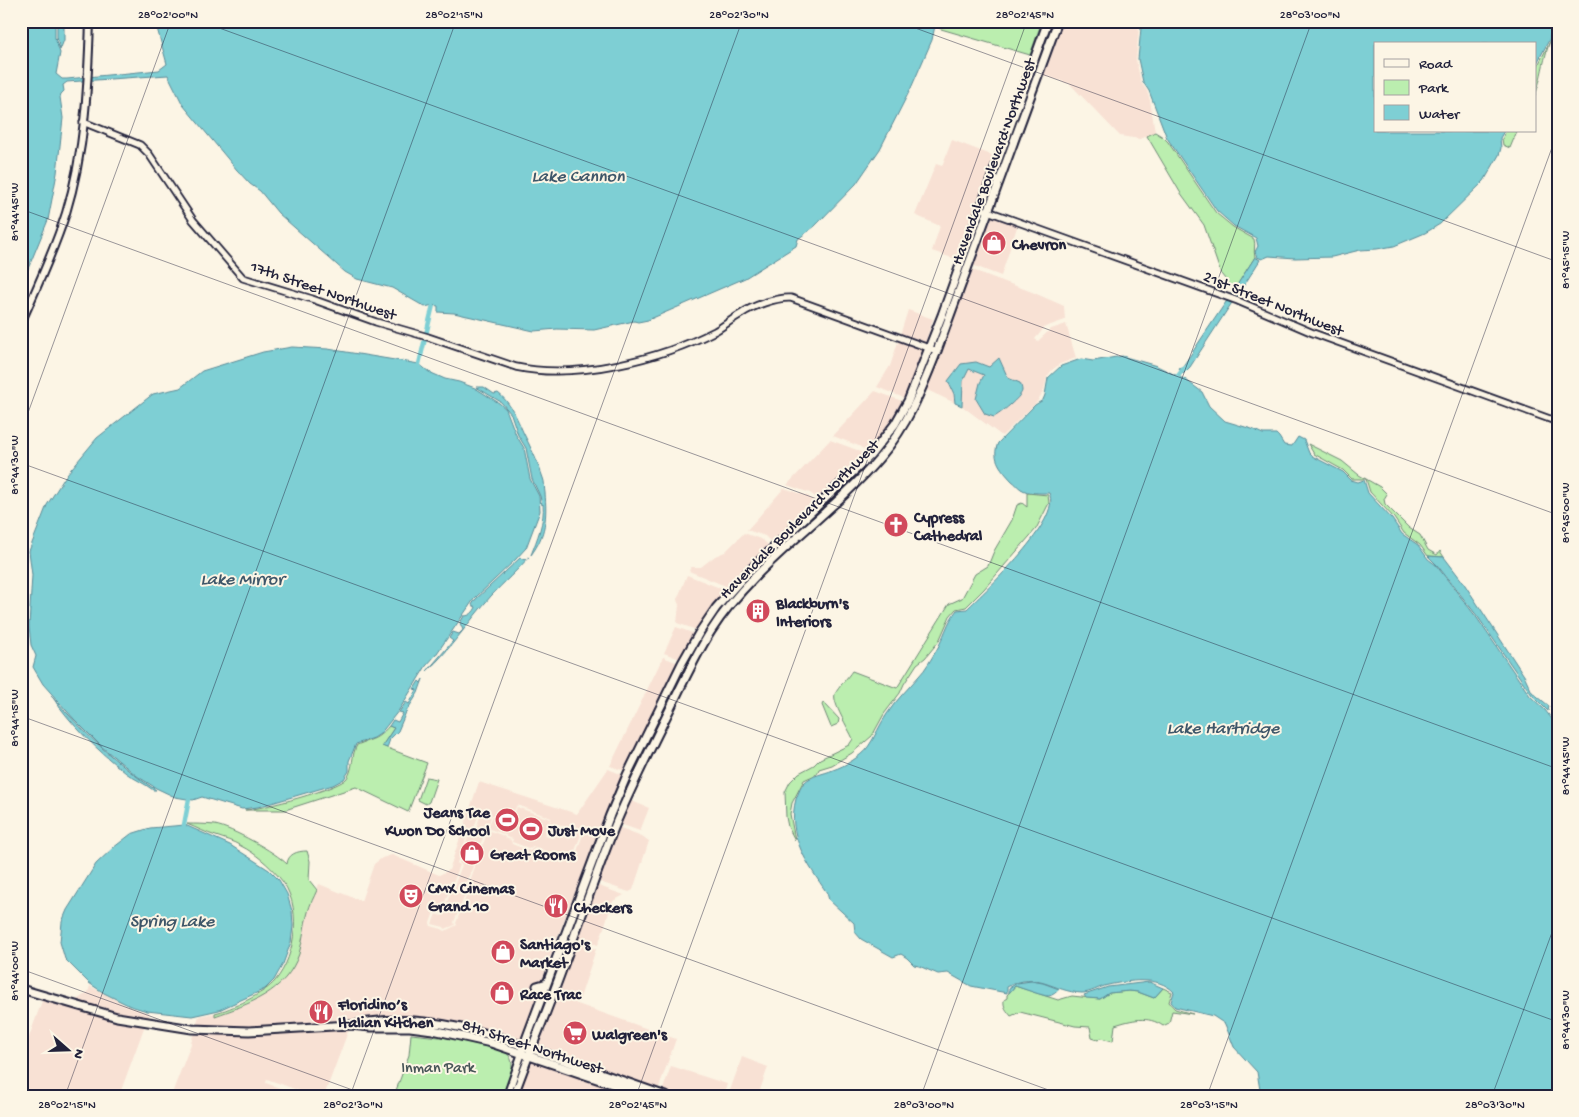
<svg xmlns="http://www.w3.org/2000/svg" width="1579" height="1117" font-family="'Gochi Hand',sans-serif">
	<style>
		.built { fill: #f8e1d4; fill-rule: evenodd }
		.green { fill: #bbeeaf; stroke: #6e8875 }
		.water { fill: #7ecfd4; stroke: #598a97 }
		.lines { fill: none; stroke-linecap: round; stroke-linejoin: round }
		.canal { stroke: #7ecfd4; stroke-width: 4.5 }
		.tertiary-casing { stroke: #22223b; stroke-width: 9 }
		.secondary-casing { stroke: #22223b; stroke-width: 10 }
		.primary-casing { stroke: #22223b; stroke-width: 11 }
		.trunk-casing { stroke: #22223b; stroke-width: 11 }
		.tertiary { stroke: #fcf5e5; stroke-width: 5.5 }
		.secondary { stroke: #fcf5e5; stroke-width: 6 }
		.primary { stroke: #fcf5e5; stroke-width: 7 }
		.trunk { stroke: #fcf5e5; stroke-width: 7 }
		.ticks { fill: none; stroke: #22223b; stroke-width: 1; stroke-opacity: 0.45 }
		.labels { text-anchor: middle; stroke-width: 4; stroke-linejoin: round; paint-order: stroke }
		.street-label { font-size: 16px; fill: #22223b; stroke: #fcf5e5 }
		.poi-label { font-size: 16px; font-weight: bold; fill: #22223b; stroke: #fcf5e5; text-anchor: start }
		.park-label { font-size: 16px; fill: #485558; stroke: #fcf5e5 }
		.water-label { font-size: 18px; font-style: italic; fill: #3e5669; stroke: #fcf5e5 }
		.neatline { fill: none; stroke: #22223b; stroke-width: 2 }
		.ticks-label { font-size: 12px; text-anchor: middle; fill: #22223b }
	</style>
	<rect width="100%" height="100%" fill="#fcf5e5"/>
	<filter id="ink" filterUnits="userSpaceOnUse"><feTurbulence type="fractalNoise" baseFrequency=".02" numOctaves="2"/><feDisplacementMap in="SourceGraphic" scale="10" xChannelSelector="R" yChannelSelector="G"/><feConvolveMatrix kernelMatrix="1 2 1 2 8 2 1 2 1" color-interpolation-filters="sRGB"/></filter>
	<g filter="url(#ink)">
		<!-- built -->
		<path class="built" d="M 1062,21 L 1136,21 L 1139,28 L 1136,60 L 1141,82 L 1147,91 L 1150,100 L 1155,132 L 1140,139 L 1120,136 L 1070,84 L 1042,75 Z
			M 952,140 L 994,156 L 955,259 L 932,251 L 940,226 L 915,215 L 936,164 L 942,166 Z
			M 991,214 L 1018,224 L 1001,276 L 972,265 Z
			M 970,269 L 1032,292 L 1064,306 L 1065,320 L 1045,327 L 1035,339 L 1038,341 L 1051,329 L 1066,324 L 1076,358 L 1060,364 L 1052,370 L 1047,377 L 1044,390 L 1037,402 L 1002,436 L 962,406 L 963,381 L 969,369 L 984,375 L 980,383 L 1013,401 L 1020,395 L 1008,379 L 999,359 L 989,367 L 976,362 L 948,381 L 954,394 L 955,403 L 927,390 Z
			M 908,310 L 933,319 L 925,344 L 900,335 Z
			M 899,339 L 924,348 L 904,398 L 877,387 L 890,366 Z
			M 875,391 L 902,401 L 886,430 L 867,452 L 859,446 L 833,436 Z
			M 830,440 L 857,450 L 864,454 L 818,499 L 810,493 L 787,485 Z
			M 784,488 L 808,496 L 815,502 L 772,543 L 765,536 L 747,530 Z
			M 744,533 L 763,540 L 769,546 L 728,587 L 689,571 L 691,567 L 701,567 L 715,556 L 725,552 Z
			M 687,575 L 725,590 L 697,630 L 677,623 L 679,605 L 677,600 Z
			M 676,627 L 695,634 L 680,659 L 664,653 Z
			M 663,657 L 678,663 L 625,771 L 610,766 Z
			M 608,769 L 623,775 L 614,794 L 556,941 L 523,1034 L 525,1036 L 522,1044 L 458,1025 L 349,1023 L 249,1029 L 195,1028 L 199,1016 L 215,1013 L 216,1016 L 246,1005 L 276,988 L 290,971 L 298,955 L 308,911 L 319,884 L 361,901 L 374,864 L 382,858 L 392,855 L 439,875 L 449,870 L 479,782 L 577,814 ZM 517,805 L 551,818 L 547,834 L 552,836 L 558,824 L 571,829 L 574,827 L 584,831 L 574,860 L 572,861 L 533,848 L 530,851 L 512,844 L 511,840 L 505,838 L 504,836 L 488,830 L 483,844 L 481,845 L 477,860 L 474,865 L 475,867 L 468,886 L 469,889 L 456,923 L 457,925 L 445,931 L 442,929 L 431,926 L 430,923 L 434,912 L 441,914 L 448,894 L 447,892 L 450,882 L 454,881 L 460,865 L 457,863 L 468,834 L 472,834 L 479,813 L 482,812 L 491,816 L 498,812 L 504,814 L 503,817 L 510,820 Z
			M 629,800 L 649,808 L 640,831 L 620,824 Z
			M 517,807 L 550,819 L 545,836 L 553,838 L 558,826 L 571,830 L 568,841 L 573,828 L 582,832 L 572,859 L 550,851 L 549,852 L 532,846 L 531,849 L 512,842 L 513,839 L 506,837 L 506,835 L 487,828 L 481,843 L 480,843 L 475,860 L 473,859 L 471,865 L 473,866 L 465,887 L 468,888 L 454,922 L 455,925 L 445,929 L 444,927 L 432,924 L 436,914 L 442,916 L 450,894 L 448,893 L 452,883 L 455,883 L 462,865 L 459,863 L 469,835 L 473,836 L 481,814 L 491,817 L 489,823 L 490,823 L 493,816 L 496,817 L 498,813 L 502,815 L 501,818 L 511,822 Z
			M 618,827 L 642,836 L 649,841 L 633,890 L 629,892 L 597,881 Z
			M 596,885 L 624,895 L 613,901 L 598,945 L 577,938 Z
			M 575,942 L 596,949 L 579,1001 L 557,993 Z
			M 90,986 L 129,1007 L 150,1013 L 147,1021 L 74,1002 L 88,992 Z
			M 21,991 L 145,1025 L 119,1096 L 21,1096 L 21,1059 L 42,1001 L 21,994 Z
			M 555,996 L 676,1039 L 658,1090 L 535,1048 Z
			M 348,1027 L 361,1028 L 349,1029 L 324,1096 L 314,1096 L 267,1079 L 266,1083 L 301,1096 L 171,1096 L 191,1044 L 194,1031 Z
			M 742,1057 L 768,1067 L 758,1096 L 728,1096 Z
			M 530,1058 L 641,1096 L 516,1096 Z
			M 671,1066 L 727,1084 L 723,1096 L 671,1096 L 662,1092 Z"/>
		<!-- green -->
		<path class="green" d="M 936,21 L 1042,21 L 1030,55 L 941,29 L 936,26 Z
			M 1548,21 L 1558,21 L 1558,28 C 1546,36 1542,81 1535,95 L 1535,71 L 1551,40 L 1553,31 L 1548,26 Z
			M 1506,131 L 1517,131 L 1510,148 L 1503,145 L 1502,139 Z
			M 1155,132 L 1163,137 L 1168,142 L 1216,213 L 1233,227 L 1254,239 C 1256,246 1253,250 1255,257 L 1234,290 L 1221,274 L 1204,225 L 1180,192 L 1147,136 Z
			M 1308,444 L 1342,461 L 1359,475 L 1380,487 L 1387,494 L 1384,499 L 1385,504 L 1409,528 L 1420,535 L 1428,550 L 1437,555 L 1440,551 L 1444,557 L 1428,556 L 1420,545 L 1404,533 L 1394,518 L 1370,492 L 1366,479 L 1352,479 L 1343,470 L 1314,454 Z
			M 1027,493 L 1048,495 L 1049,503 L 1036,529 L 984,589 L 966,607 L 956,609 L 950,616 L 939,641 L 925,658 L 917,664 L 904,684 L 900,693 L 884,714 L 872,736 L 852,753 L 832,765 L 819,769 L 817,774 L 804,780 L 792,803 L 790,814 L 795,840 L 788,827 L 786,817 L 785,792 L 790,782 L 799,773 L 814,765 L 820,759 L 849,745 L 853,739 C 849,729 832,703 835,694 C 838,688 848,677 852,671 L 897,688 L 949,604 L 962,598 L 975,574 L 988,566 L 994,551 L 1012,520 L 1017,505 L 1022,503 L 1027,507 Z
			M 823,703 L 825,704 L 839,719 L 838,724 L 831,727 L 822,705 Z
			M 389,726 L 394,728 L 382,746 L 427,763 L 408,812 L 356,787 L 285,810 L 245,810 C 261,809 339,789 347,778 C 354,768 351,755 357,745 C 373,738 376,741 389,726 Z
			M 426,777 L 437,779 L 429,802 L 426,804 L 418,800 Z
			M 187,824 C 195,824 206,824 215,825 C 232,828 275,852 287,864 C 288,854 297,851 307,851 L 310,861 L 309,880 L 317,890 C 314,897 310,904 308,912 C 304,925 303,940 299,954 C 286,992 249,1004 215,1016 L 215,1013 C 230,1010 265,993 275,981 C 297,955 303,903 279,877 C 269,865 255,853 241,846 C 233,841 224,839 216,836 C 206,833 197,828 187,824 Z
			M 1015,986 L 1058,1000 L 1072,996 L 1100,999 L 1109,993 L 1129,991 L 1138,992 L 1154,998 L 1163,988 L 1172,992 L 1169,1002 L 1175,1009 L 1193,1014 L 1172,1011 L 1169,1023 L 1163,1026 C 1148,1015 1131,1020 1115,1025 L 1113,1041 L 1101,1038 L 1098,1040 L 1092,1038 L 1090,1027 L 1075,1026 L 1020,1012 L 1011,1016 C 1007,1011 1003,1007 1004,1000 L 1007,998 L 1007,995 Z
			M 411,1034 L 458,1039 L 505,1052 C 520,1062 507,1082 502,1096 L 394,1096 L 409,1055 Z"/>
		<!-- water -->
		<path class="water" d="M 21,21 L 55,21 L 55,38 L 60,53 L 56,74 L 62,79 L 67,79 L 159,70 L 167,64 L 155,21 L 936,21 L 932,40 L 911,88 L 880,149 L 856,184 L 815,226 L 798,239 L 796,246 L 745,278 L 648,320 L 638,322 L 634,321 L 594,330 L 557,329 L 534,331 L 454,313 L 438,312 L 438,306 L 433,305 L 425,307 L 392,288 L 357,279 L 345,272 L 278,213 L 260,191 L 250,184 L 237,170 L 183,105 L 168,75 L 67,82 L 63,85 L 64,91 L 61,94 L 60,97 L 63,118 L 57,173 L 48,220 L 21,286 Z
			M 57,21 L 64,21 L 64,40 L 60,50 L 57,37 Z
			M 1138,21 L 1546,21 L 1546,27 L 1551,31 L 1549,40 L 1535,67 L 1535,44 L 1375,44 L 1375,131 L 1504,131 L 1500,138 L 1501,148 L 1499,155 L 1484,181 L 1440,224 L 1425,233 L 1394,246 L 1377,249 L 1360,250 L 1332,257 L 1295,258 L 1269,256 L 1262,259 L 1257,257 L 1255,252 L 1258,246 L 1256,238 L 1234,226 L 1217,211 L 1167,138 L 1149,91 L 1143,82 L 1138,59 L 1141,28 Z
			M 1255,257 L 1260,260 L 1236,298 L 1230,296 Z
			M 1228,299 L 1233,301 L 1190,367 L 1183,374 L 1179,368 L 1183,366 Z
			M 292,347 L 328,349 L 419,364 L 429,372 L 445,379 L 459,382 L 475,388 L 499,403 L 506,409 L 516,435 L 524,448 L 530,479 L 539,496 L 540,511 L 526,548 L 515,560 L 474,599 L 435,656 L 426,666 L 399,710 L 380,734 L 374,738 L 356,744 L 349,761 L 349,771 L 344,779 L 333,785 L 258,807 L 242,809 L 202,797 L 193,800 L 175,797 L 156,788 L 137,776 L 102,747 L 74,719 L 43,684 L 33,667 L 36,656 L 31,645 L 29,626 L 32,575 L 29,551 L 47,505 L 67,474 L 97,438 L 153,394 L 180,388 L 202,371 L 263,352 Z
			M 1122,356 L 1157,366 L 1186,380 L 1202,392 L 1209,406 L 1225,421 L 1252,429 L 1263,434 L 1276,434 L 1279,437 L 1284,445 L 1292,446 L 1298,437 L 1304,440 L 1309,453 L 1312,456 L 1343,472 L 1351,480 L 1358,482 L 1364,480 L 1368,493 L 1392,519 L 1402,534 L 1418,545 L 1428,559 L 1436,565 L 1477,618 L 1530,696 L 1545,710 L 1558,727 L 1558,1096 L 1263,1096 L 1260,1090 L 1257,1072 L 1234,1047 L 1225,1024 L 1213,1016 L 1175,1007 L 1171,1002 L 1174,992 C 1158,975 1128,981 1108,985 C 1099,987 1090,993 1082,993 C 1053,992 1037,970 1007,987 L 1007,993 L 971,986 L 948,973 L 938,974 L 919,966 L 914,965 L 907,958 L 901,954 L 893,957 L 861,939 L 855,932 L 854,923 L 829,900 L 827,893 C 808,865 786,835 796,799 C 798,794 801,785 805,782 C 812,775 824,774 833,770 C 845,766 860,757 868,747 C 875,737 880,724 887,714 C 896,700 908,689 919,676 C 926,669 931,659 936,651 C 944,638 947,622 957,610 L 967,609 C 986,590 1063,520 1049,493 C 1040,493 1029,494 1021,489 C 1018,487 1015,483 1012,481 C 1002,470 991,459 998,443 L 1035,405 L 1043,400 L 1045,395 L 1048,378 L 1061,366 L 1081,359 L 1093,361 Z
			M 999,358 L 1008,378 L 1020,383 C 1021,385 1022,388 1022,391 C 1021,397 1000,414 994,417 L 985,414 L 976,399 L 980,383 L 984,375 L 969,369 L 963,381 L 962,406 L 955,403 L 954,394 L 948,381 L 961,364 L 976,362 L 989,367 Z
			M 476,387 L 484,387 L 494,394 L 498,393 C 510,402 517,418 523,432 C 530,446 538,462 543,478 C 545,482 544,488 545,493 C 547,517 546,535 531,555 C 537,539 545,521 543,504 L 542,505 L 540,496 L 532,479 L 526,448 L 518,435 L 511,414 L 501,402 Z
			M 1428,556 L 1444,557 L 1463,582 L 1525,677 L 1532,692 L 1549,706 L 1548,711 L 1532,695 L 1478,617 L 1437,565 Z
			M 529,557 C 517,571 503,583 491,596 C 469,621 451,649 427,671 L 453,641 L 449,638 L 453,632 L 459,634 L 463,630 L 460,623 L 464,616 C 470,616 474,612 476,607 L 472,605 L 475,600 L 520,558 L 525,560 Z
			M 423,679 L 418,693 L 406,712 L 398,731 L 390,739 L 387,748 L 382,746 L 394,728 L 389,726 L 393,720 L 398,722 L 403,713 L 399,712 L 406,702 L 409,704 L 417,690 L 414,689 L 419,681 L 421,683 Z
			M 51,695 C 82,731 116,764 156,790 L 153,790 C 144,783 134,779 126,773 C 98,751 71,725 51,695 Z
			M 185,825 L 230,845 L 269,870 L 279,880 L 287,894 L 292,911 L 293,926 L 291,942 L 283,964 L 274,980 L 265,989 L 219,1010 L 192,1016 L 147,1011 L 130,1006 L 104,993 L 89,983 L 65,959 L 60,942 L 62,922 L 67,910 L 96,864 L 113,848 L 131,834 L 150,828 Z
			M 1031,981 L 1043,983 L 1059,989 C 1057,992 1053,995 1049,996 C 1046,997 1021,988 1015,986 L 1009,993 L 1009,988 L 1017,983 Z
			M 1149,982 L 1163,988 L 1154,998 L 1138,992 L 1129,991 L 1109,993 L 1100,999 L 1086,998 L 1084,995 L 1108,987 Z"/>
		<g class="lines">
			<!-- canal -->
			<path class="canal" d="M 419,364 L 433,305
				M 1178,376 L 1185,367
				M 184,825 L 189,799"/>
			<defs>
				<path id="tertiary" d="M 83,122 L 140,145 L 149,154 L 193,220 L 243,278 L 312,299 L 376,322 L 428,337 L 516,367 C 576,380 661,359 715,331 C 724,326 732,319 741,314 C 752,306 777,297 791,298 L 937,351
					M 985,210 L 1238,301 L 1313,333 L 1558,422"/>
				<path id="secondary" d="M 21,323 C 37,287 54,251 66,213 C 85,151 88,86 90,21
					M 507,1096 L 522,1053
					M 514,1096 L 529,1056"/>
				<path id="primary" d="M 542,997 L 537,986 L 547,983
					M 522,1050 L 610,815 L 627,775 L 682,663 L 699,633 L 716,608 L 747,573 L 870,456 L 895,424 L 908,401 L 942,315 L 1048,21
					M 530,1052 C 561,979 585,902 614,828 C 630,789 649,752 667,715 C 681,687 694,658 711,631 C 755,562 829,518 881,456 C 908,425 922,389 937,351 L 1058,21"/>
				<path id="trunk" d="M 21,989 L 117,1017 L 192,1029 L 249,1031 L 350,1025 L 371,1027 L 410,1027 L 433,1030 L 491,1043 L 647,1096
					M 358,1024 C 403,1015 451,1024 495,1036 L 666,1096"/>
			</defs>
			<!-- tertiary casing -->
			<use href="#tertiary" class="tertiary-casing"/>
			<!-- secondary casing -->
			<use href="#secondary" class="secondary-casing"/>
			<!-- primary casing -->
			<use href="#primary" class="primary-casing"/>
			<!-- trunk casing -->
			<use href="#trunk" class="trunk-casing"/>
			<!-- tertiary -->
			<use href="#tertiary" class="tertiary"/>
			<!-- secondary -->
			<use href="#secondary" class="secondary"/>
			<!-- primary -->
			<use href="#primary" class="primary"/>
			<!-- trunk -->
			<use href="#trunk" class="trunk"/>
		</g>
	</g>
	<!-- ticks -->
	<path class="ticks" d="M 200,21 L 1558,515M 896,21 L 1558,262M 21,209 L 1558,769M 21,432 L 171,21M 21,463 L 1558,1022M 21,716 L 1065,1096M 21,969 L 369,1096M 65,1096 L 456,21M 350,1096 L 742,21M 636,1096 L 1027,21M 921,1096 L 1312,21M 1207,1096 L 1558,131M 1492,1096 L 1558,916"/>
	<!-- icons -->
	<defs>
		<symbol id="shop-disc" viewBox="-11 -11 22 22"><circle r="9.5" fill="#d1495b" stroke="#fcf5e5"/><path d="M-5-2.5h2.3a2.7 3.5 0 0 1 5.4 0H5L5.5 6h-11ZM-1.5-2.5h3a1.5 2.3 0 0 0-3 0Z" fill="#fff"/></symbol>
		<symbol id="church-disc" viewBox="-11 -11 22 22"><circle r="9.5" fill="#d1495b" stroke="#fcf5e5"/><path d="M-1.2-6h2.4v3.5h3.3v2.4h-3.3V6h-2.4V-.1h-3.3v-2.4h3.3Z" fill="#fff"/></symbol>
		<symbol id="building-disc" viewBox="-11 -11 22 22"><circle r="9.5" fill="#d1495b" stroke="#fcf5e5"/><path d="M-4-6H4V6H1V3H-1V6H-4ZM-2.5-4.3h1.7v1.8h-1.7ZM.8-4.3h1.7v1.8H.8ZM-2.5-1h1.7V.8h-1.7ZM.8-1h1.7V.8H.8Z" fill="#fff"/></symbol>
		<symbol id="stadium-disc" viewBox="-11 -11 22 22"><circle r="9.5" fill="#d1495b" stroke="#fcf5e5"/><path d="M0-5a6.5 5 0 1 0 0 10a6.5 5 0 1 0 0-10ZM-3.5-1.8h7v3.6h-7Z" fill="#fff"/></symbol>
		<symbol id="theatre-disc" viewBox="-11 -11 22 22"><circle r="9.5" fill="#d1495b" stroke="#fcf5e5"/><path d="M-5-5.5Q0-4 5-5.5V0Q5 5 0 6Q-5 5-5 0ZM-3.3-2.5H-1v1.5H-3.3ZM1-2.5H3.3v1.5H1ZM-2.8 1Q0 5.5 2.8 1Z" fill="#fff"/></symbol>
		<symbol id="restaurant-disc" viewBox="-11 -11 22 22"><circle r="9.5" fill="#d1495b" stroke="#fcf5e5"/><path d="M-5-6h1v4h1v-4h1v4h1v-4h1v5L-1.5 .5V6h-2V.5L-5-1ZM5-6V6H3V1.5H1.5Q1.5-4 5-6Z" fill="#fff"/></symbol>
		<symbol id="supermarket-disc" viewBox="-11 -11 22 22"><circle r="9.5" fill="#d1495b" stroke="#fcf5e5"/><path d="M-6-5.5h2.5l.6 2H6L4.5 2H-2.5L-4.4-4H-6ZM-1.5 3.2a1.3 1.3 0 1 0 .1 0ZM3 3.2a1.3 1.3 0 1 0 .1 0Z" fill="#fff"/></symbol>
	</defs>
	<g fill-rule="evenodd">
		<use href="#shop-disc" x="980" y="229" width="28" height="28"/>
		<use href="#church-disc" x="882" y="511" width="28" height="28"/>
		<use href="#building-disc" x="744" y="597" width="28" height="28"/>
		<use href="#stadium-disc" x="493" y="806" width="28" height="28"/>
		<use href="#stadium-disc" x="517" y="815" width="28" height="28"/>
		<use href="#shop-disc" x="458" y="839" width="28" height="28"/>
		<use href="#theatre-disc" x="397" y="882" width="28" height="28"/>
		<use href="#restaurant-disc" x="542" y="892" width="28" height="28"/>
		<use href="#shop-disc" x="489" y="938" width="28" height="28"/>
		<use href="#shop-disc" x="488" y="979" width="28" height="28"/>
		<use href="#restaurant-disc" x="307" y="998" width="28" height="28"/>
		<use href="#supermarket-disc" x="561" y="1019" width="28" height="28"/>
	</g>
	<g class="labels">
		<!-- street labels -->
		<g class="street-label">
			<text transform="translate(992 161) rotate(-70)" y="6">Havendale Boulevard Northwest</text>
			<text transform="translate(324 289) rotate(19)" y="6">17th Street Northwest</text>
			<text transform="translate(1274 302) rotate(22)" y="6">21st Street Northwest</text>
			<text transform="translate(798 518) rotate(-45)" y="6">Havendale Boulevard Northwest</text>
			<text transform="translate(533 1045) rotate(18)" y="6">8th Street Northwest</text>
		</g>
		<!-- poi labels -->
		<g class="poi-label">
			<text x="1012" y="249">Chevron</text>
			<text x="914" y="522">Cypress<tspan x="914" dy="18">Cathedral</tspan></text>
			<text x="776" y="608">Blackburn's<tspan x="776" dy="18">Interiors</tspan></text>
			<text x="490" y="817" text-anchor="end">Jeans Tae<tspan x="490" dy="18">Kwon Do School</tspan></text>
			<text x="548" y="835">Just Move</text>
			<text x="490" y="859">Great Rooms</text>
			<text x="428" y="893">CMX Cinemas<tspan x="428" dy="18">Grand 10</tspan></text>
			<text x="574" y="912">Checkers</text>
			<text x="520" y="949">Santiago's<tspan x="520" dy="18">Market</tspan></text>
			<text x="520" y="999">Race Trac</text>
			<text x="338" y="1009">Floridino’s<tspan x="338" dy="18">Italian Kitchen</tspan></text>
			<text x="592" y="1039">Walgreen's</text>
		</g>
		<!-- park labels -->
		<g class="park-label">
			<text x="438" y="1072">Inman Park</text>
		</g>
		<!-- water labels -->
		<g class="water-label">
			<text x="578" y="181">Lake Cannon</text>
			<text x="242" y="584">Lake Mirror</text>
			<text x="1223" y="733">Lake Hartridge</text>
			<text x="172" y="926">Spring Lake</text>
		</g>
	</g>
	<!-- margin -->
	<rect width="1579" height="1117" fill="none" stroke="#fcf5e5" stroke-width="55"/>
	<!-- legend -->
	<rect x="1374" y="42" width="162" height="90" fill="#fcf5e5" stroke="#a5a1a1"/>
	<rect x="1384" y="59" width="25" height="8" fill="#fcf5e5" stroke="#a5a1a1"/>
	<text x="1419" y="68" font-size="15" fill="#22223b">Road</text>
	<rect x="1384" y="80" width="25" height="15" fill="#bbeeaf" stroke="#a5a1a1"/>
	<text x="1419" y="92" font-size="15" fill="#22223b">Park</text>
	<rect x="1384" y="105" width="25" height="15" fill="#7ecfd4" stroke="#a5a1a1"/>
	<text x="1419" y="118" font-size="15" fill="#22223b">Water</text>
	<!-- north arrow -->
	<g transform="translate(68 1050) rotate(110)" stroke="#fcf5e5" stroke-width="4" paint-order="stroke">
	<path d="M0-4L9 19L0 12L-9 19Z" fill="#22223b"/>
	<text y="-8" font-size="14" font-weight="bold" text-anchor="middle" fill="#22223b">N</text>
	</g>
	<rect x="28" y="28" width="1524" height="1062" class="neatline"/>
	<g class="ticks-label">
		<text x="168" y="18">28°02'00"N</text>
		<text x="454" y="18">28°02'15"N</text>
		<text x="739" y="18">28°02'30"N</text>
		<text x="1025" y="18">28°02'45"N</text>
		<text x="1310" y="18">28°03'00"N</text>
		<text transform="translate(14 212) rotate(-90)" y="4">81°44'45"W</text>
		<text transform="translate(1565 260) rotate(-90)" y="4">81°45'15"W</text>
		<text transform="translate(14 465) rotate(-90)" y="4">81°44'30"W</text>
		<text transform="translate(1565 513) rotate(-90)" y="4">81°45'00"W</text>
		<text transform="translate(14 718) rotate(-90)" y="4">81°44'15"W</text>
		<text transform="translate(1565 766) rotate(-90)" y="4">81°44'45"W</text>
		<text transform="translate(14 971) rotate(-90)" y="4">81°44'00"W</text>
		<text transform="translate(1565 1020) rotate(-90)" y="4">81°44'30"W</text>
		<text x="67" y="1108">28°02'15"N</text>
		<text x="353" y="1108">28°02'30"N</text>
		<text x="638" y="1108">28°02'45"N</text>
		<text x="924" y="1108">28°03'00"N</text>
		<text x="1209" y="1108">28°03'15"N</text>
		<text x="1495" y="1108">28°03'30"N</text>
	</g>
</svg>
